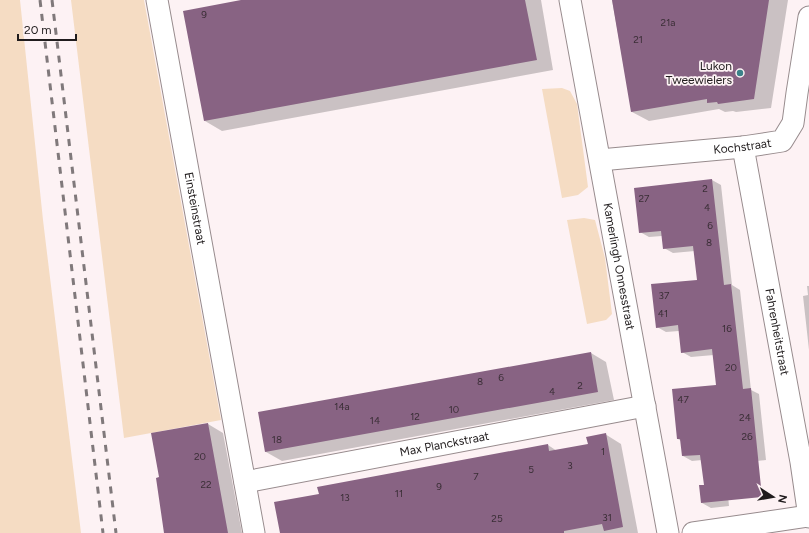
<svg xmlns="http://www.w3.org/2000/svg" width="809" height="533" font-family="Figtree,sans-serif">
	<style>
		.green { fill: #f5dcc3 }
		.shadow { fill: #0003 }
		.building { fill: #886383 }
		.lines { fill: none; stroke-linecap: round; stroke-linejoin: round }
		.minor-casing { stroke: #978b8d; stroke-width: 23 }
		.minor { stroke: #fff; stroke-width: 21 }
		.rail { stroke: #80797b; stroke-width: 3; stroke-dasharray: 7 7; stroke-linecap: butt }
		.poi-dot { fill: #3b8289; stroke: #fdf2f4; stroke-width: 1.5 }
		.labels { text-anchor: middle; stroke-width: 3.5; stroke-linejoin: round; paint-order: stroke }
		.number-label { font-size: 10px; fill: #3a2e36 }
		.poi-label { font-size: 12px; fill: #201c1d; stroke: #fdf2f4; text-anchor: end }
		.street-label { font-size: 12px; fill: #201c1d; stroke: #fdf2f4 }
	</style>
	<rect width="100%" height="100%" fill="#fdf2f4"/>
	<!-- green -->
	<path class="green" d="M 0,0 L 20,0 L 43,220 L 81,533 L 0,533 Z
		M 71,0 L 144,0 L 221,420 L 124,438 Z
		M 562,88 L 570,91 L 577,104 L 588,187 L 578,195 L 562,198 L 542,89 Z
		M 584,218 L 595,220 L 605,258 L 612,314 L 606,320 L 587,324 L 567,220 Z"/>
	<!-- shadow -->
	<path class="shadow" d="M 246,0 L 541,0 L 553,70 L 222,131 L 205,121 Z
		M 612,0 L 788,0 L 771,108 L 736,112 L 733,111 L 725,112 L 719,109 L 649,121 L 632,112 Z
		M 712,180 L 721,185 L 732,285 L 740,290 L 751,390 L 759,394 L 766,460 L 725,464 L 729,506 L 711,508 L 702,503 L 705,486 L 702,460 L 692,461 L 683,456 L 681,441 L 678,439 L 717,386 L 714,355 L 691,357 L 682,352 L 679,331 L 666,332 L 657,327 L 698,281 L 695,251 L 673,253 L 664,248 L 662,236 L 649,237 L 640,232 Z
		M 807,286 L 809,286 L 809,350 L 803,296 L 808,295 Z
		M 591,353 L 606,362 L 614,400 L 282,461 L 266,452 L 259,413 Z
		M 208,424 L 223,433 L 242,533 L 165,533 L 160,478 Z
		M 605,434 L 621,444 L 638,533 L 281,533 L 320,495 L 548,445 L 557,451 L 589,445 Z"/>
	<!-- building -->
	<path class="building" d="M 241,0 L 525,0 L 537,60 L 204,121 L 183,11 Z
		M 612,0 L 769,0 L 754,99 L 718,104 L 717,102 L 707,103 L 707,99 L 631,112 Z
		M 712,179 L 724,285 L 731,284 L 743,389 L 751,388 L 762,497 L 701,503 L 699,485 L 704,485 L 700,455 L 682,456 L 680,439 L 677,439 L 672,389 L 716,385 L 712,349 L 681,353 L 678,325 L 656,328 L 651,284 L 697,280 L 693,246 L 663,249 L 661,231 L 639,233 L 634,188 Z
		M 591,352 L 598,392 L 265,452 L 258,412 Z
		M 208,423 L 228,533 L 164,533 L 156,478 L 159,477 L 151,433 Z
		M 606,433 L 623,527 L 604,531 L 602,524 L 564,531 L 564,533 L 280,533 L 274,502 L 319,494 L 317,487 L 548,444 L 549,451 L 588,444 L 586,437 Z"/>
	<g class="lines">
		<defs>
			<g id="minor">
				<path id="s1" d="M 157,0 L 254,533"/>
				<path id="s2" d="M 570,0 L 668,533"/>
				<path id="s3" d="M 743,147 L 801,462 L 809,517"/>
				<path id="s4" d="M 600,160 L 743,147 L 782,141 L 793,123 L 797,93 L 809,17"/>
				<path id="s5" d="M 245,482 L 645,406"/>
				<path d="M 693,533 L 809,516"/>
			</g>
		</defs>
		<!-- minor casing -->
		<use href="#minor" class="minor-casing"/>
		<!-- minor -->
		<use href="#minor" class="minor"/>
		<!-- rail -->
		<path class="rail" d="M 40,0 L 103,533
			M 52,0 L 116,533"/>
	</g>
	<!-- markers -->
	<circle class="poi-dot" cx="740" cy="73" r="4"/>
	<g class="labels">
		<!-- number labels -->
		<g class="number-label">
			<text x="204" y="18">9</text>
			<text x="668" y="26">21a</text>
			<text x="638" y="43">21</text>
			<text x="705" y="192">2</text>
			<text x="644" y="202">27</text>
			<text x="707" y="211">4</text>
			<text x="710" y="229">6</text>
			<text x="709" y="246">8</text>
			<text x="664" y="299">37</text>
			<text x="663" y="317">41</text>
			<text x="727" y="332">16</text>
			<text x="731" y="371">20</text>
			<text x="501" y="381">6</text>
			<text x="480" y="385">8</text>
			<text x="580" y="389">2</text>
			<text x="552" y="395">4</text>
			<text x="683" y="403">47</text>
			<text x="342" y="410">14a</text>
			<text x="454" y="413">10</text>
			<text x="415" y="420">12</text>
			<text x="745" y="421">24</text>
			<text x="375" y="424">14</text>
			<text x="747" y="440">26</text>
			<text x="277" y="443">18</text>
			<text x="603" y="455">1</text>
			<text x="200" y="460">20</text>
			<text x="570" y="469">3</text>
			<text x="531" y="473">5</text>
			<text x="476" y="480">7</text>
			<text x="206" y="488">22</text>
			<text x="439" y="490">9</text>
			<text x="399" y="497">11</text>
			<text x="345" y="501">13</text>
			<text x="607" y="521">31</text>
			<text x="497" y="522">25</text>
		</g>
		<!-- poi labels -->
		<g class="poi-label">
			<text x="732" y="70">Lukon<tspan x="732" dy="14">Tweewielers</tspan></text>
		</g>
		<!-- street labels -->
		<g class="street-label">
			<text dy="4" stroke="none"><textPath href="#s4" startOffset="143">Kochstraat</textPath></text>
			<text dy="4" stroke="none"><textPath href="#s1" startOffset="212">Einsteinstraat</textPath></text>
			<text dy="4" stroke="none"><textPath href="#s2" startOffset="271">Kamerlingh Onnesstraat</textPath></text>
			<text dy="4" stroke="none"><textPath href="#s3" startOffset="188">Fahrenheitstraat</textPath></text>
			<text dy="4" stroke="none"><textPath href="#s5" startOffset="203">Max Planckstraat</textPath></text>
		</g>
	</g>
	<!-- north arrow -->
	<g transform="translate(773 497) rotate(102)" stroke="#fdf2f4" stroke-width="3" paint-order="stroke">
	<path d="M0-3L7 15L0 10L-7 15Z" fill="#201c1d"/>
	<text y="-6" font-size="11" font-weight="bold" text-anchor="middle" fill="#201c1d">N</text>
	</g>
	<!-- scale -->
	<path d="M18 34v6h58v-6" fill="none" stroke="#201c1d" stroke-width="2"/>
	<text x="24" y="34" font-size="12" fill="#201c1d" stroke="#fdf2f4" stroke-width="3" paint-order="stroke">20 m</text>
</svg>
